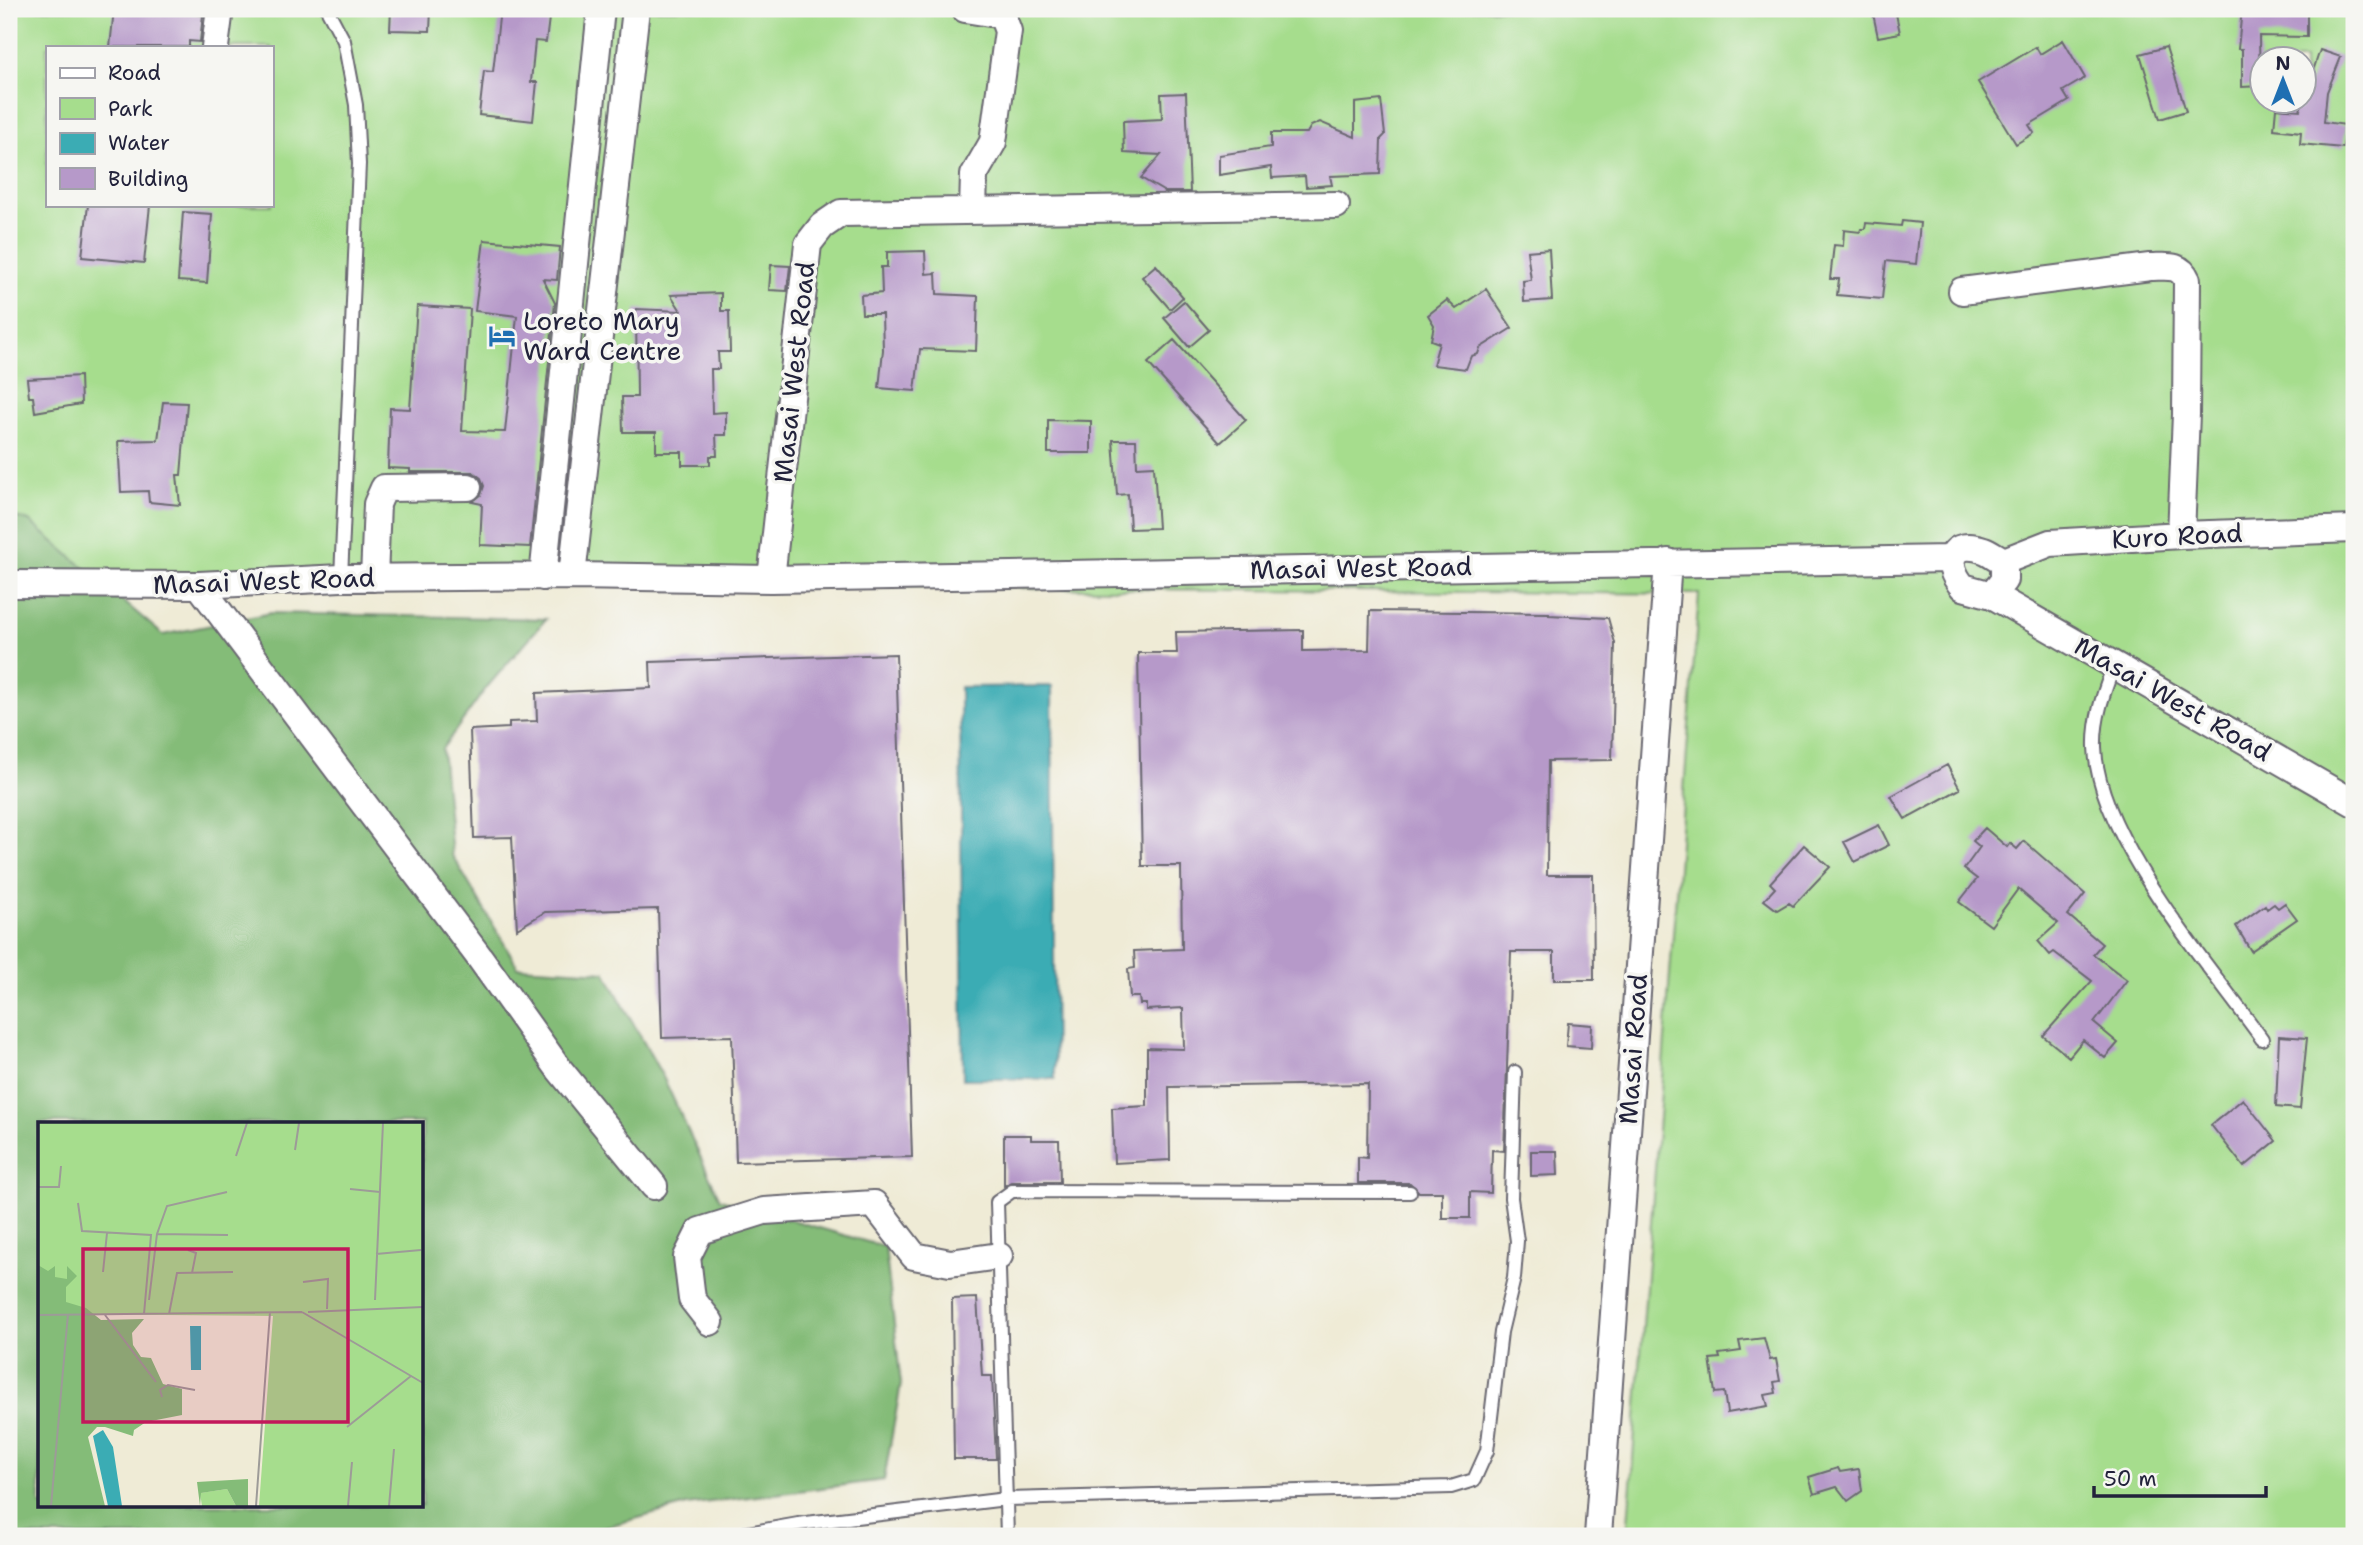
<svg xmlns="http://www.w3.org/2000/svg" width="2363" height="1545" font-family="'Shantell Sans',sans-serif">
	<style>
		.green { fill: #a6dd8d; stroke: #648064; stroke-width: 2; fill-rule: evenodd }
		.forest { fill: #84bc78; stroke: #536f5a; stroke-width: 2; fill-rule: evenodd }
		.water { fill: #3bacb4; stroke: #2e6778; stroke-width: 2 }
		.building { fill: #b699c9 }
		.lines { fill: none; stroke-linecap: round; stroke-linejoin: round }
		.service-casing { stroke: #6a6871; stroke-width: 16 }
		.minor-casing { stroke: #6a6871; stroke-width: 30 }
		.service { stroke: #fff; stroke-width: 12 }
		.minor { stroke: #fff; stroke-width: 26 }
		.labels { text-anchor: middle; stroke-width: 7; stroke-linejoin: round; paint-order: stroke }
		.poi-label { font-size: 26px; fill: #22223b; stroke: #f6f6f2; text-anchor: start }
		.street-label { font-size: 26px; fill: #22223b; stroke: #f6f6f2 }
		.inset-road { fill: none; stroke: #9d9b98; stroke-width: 2 }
		.view { fill: #c2185b; fill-opacity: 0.15; stroke: #c2185b; stroke-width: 3.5 }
		.inset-edge { fill: none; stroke: #22223b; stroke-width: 3.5 }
	</style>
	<rect width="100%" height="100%" fill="#f6f6f2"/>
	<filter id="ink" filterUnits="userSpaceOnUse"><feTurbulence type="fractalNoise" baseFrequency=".0143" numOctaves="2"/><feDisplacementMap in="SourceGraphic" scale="14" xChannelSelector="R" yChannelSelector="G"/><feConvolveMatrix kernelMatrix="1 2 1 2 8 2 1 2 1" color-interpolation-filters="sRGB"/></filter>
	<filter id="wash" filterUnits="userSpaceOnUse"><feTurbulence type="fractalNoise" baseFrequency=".00686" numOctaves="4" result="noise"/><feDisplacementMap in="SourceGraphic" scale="28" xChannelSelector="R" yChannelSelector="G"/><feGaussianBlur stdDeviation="1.57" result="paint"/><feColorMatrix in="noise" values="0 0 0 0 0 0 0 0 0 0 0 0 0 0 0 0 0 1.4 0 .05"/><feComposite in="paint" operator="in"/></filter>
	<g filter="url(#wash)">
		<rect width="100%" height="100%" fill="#efebd6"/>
		<!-- green -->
		<path class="green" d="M 9,9 L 2354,9 L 2354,1536 L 1627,1536 L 1699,594 L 9,579 ZM 47,47 L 271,47 L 271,205 L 47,205 ZM 2262,60 L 2304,60 L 2304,102 L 2262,102 Z"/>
		<!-- forest -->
		<path class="forest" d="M 9,515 L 29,521 L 163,635 L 271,613 L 546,619 L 487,687 L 442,749 L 452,855 L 518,967 L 605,972 L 664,1079 L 720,1199 L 885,1247 L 901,1384 L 884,1480 L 687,1505 L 571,1536 L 9,1536 ZM 40,1123 L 422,1123 L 422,1505 L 40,1505 Z"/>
		<!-- water -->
		<path class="water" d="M 1052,686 L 1055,1079 L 963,1079 L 960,687 Z"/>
		<g id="blocks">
			<!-- building -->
			<path class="building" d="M 114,9 L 171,9 L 203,15 L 200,42 L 189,41 L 189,47 L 110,47 Z
				M 391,9 L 431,9 L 430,31 L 390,30 Z
				M 500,9 L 550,10 L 546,42 L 535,41 L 531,82 L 537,82 L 533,121 L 479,115 L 484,71 L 493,72 Z
				M 1872,9 L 1895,9 L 1900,33 L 1878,37 Z
				M 2242,9 L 2307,9 L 2307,37 L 2259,36 L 2260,86 L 2242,87 L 2242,49 L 2238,49 Z
				M 2063,40 L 2085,78 L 2063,91 L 2069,101 L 2029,125 L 2034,133 L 2016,144 L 1978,82 L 2036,47 L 2040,54 Z
				M 2166,47 L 2186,111 L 2160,119 L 2140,54 Z
				M 2320,50 L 2341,57 L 2327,92 L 2324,122 L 2346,125 L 2343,148 L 2300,144 L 2301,132 L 2274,129 L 2276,108 L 2300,110 Z
				M 1186,93 L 1190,192 L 1165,192 L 1141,178 L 1161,155 L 1124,153 L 1123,121 L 1162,119 L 1161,94 Z
				M 1381,100 L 1385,135 L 1381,139 L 1380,174 L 1330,176 L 1332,185 L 1306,187 L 1305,176 L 1272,178 L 1271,167 L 1219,175 L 1219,155 L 1271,147 L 1271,133 L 1307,133 L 1311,126 L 1320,122 L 1355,137 L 1355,103 Z
				M 88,205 L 150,205 L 144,263 L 82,257 Z
				M 183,212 L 212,214 L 207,283 L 178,281 Z
				M 1902,221 L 1920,223 L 1916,264 L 1886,261 L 1882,299 L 1837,295 L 1839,279 L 1830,279 L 1834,245 L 1843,246 L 1844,230 L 1860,232 L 1861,229 L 1865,229 L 1866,223 L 1901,226 Z
				M 484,240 L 560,247 L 557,280 L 543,279 L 555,303 L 530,547 L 480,545 L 482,504 L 472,502 L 481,495 L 484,486 L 481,478 L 473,472 L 410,472 L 410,469 L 388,468 L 390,408 L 410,409 L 417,306 L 470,309 L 462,431 L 505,432 L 517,316 L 475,311 Z
				M 1549,249 L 1552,300 L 1524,302 L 1523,281 L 1531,280 L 1527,251 Z
				M 925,251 L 926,274 L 936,273 L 937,294 L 978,296 L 976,351 L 920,349 L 915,391 L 879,388 L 883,350 L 882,314 L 862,314 L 861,295 L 882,293 L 881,267 L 887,267 L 887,252 Z
				M 771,265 L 790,266 L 787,291 L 769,290 Z
				M 1156,265 L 1183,297 L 1170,309 L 1142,277 Z
				M 1486,289 L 1512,328 L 1480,348 L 1478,354 L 1471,356 L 1466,369 L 1433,365 L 1439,343 L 1431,340 L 1434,325 L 1428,315 L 1447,300 L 1456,309 Z
				M 721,293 L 721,311 L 729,311 L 730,352 L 718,352 L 719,369 L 711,369 L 712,413 L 726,412 L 726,435 L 716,435 L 717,456 L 710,456 L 710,465 L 682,465 L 682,452 L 656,452 L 656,432 L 623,432 L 622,397 L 637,397 L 636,309 L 681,311 L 671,295 Z
				M 1184,301 L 1209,330 L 1189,347 L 1164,318 Z
				M 1174,340 L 1246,420 L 1220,443 L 1148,363 Z
				M 80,376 L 81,404 L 35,412 L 33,397 L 29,397 L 27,379 Z
				M 163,402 L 187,403 L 181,475 L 177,475 L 180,505 L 149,502 L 148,491 L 121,492 L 118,441 L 158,440 Z
				M 1048,420 L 1091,421 L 1091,453 L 1048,453 Z
				M 1113,440 L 1136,440 L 1137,467 L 1154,466 L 1158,528 L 1130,529 L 1128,494 L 1117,495 Z
				M 1370,611 L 1549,613 L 1549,615 L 1608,618 L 1615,643 L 1612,760 L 1548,761 L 1547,875 L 1593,875 L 1594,980 L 1554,980 L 1554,952 L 1511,952 L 1504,1151 L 1492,1150 L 1491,1193 L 1470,1192 L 1470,1218 L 1442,1218 L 1442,1192 L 1419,1192 L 1410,1183 L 1358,1183 L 1358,1157 L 1367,1158 L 1368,1084 L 1169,1087 L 1170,1160 L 1114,1163 L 1112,1108 L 1147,1106 L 1147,1048 L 1184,1049 L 1183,1008 L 1146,1010 L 1146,1004 L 1140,1004 L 1139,997 L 1130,997 L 1128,969 L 1135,968 L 1134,951 L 1182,949 L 1181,866 L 1142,866 L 1138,653 L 1177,653 L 1176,632 L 1303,630 L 1303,651 L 1369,650 Z
				M 896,654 L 912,1157 L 736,1162 L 732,1036 L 662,1038 L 658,909 L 545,912 L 517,929 L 512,837 L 474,838 L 470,730 L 509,728 L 509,722 L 537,721 L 536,693 L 651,688 L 650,662 Z
				M 1947,765 L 1960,789 L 1905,819 L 1891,796 Z
				M 1879,825 L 1889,845 L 1855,862 L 1844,842 Z
				M 1985,828 L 2007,847 L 2010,843 L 2017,849 L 2024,841 L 2085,894 L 2068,915 L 2102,944 L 2093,954 L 2127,980 L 2094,1023 L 2118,1043 L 2105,1058 L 2083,1040 L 2069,1057 L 2043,1036 L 2092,981 L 2054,952 L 2050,955 L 2038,941 L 2058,923 L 2018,889 L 1991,926 L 1959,902 L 1977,879 L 1964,869 L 1980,847 L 1973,841 Z
				M 1804,845 L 1830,867 L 1793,906 L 1789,903 L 1777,910 L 1764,900 L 1775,888 L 1770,883 Z
				M 2285,903 L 2297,919 L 2251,951 L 2236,926 L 2265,905 L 2267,909 L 2274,904 L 2278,908 Z
				M 1568,1023 L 1592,1025 L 1591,1048 L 1566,1046 Z
				M 2279,1036 L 2307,1038 L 2300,1109 L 2276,1107 Z
				M 2243,1099 L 2276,1141 L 2244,1167 L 2211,1125 Z
				M 1004,1135 L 1031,1135 L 1031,1140 L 1059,1140 L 1060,1182 L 1012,1182 L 1004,1186 Z
				M 1531,1151 L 1557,1151 L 1558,1175 L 1531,1176 Z
				M 977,1298 L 982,1376 L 992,1376 L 996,1459 L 954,1459 L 952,1299 Z
				M 1764,1338 L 1770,1360 L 1776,1359 L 1780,1381 L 1774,1382 L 1776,1393 L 1765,1395 L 1768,1406 L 1727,1413 L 1724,1392 L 1715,1393 L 1710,1359 L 1720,1358 L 1719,1354 L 1741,1351 L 1739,1341 Z
				M 1838,1468 L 1840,1472 L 1859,1469 L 1862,1491 L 1848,1501 L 1837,1487 L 1814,1494 L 1809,1477 Z"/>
		</g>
	</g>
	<g filter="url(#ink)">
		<use href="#blocks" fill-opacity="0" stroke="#6a6871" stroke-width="2"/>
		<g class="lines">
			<defs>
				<path id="service" d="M 327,9 L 344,41 L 356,105 L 359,164 L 341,578
					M 2114,665 C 2104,692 2094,718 2095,747 C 2097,837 2210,966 2262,1039
					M 731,1536 L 798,1524 L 1006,1499 L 1451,1487 L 1474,1480 L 1487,1451 L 1501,1332 L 1514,1278 L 1517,1241 L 1511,1198 L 1515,1072
					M 1007,1536 L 997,1202 L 1012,1191 L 1410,1192"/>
				<path id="minor" d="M 965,9 L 1002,15 L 1008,31 L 993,142 L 974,175 L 973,210
					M 215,47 L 220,9
					M 1962,291 L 2150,267 C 2166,267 2180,263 2187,280 L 2186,414 L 2181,535
					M 2004,561 L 2050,543 L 2181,535 L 2354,529
					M 572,576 L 636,9
					M 543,577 L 601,9
					M 374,578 L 377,504 L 384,488 L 468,487
					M 771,579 L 808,244 L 822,226 L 841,213 L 1336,205
					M 9,584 L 199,585 L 341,578 L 572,576 L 771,579 L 1950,559
					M 199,585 L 480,958 L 559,1069 L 654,1186
					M 1992,595 L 2004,580 L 2004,561 C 1997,558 1990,552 1984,550 C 1951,538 1942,563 1963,587 L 1992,595 L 2354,803
					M 710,1322 L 692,1299 L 687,1257 L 700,1231 L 764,1211 L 874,1204 L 914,1256 L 950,1263 L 999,1256
					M 1598,1536 L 1668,562"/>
			</defs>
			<!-- service casing -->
			<use href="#service" class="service-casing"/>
			<!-- minor casing -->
			<use href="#minor" class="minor-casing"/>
			<!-- service -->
			<use href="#service" class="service"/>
			<!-- minor -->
			<use href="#minor" class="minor"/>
		</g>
	</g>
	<!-- icons -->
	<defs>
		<symbol id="hotel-bare" viewBox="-9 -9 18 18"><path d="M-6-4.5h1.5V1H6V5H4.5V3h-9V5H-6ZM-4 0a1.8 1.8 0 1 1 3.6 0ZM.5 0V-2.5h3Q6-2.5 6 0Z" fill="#1f6fb2" stroke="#f6f6f2" stroke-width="2.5" paint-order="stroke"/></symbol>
	</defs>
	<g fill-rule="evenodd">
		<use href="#hotel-bare" x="483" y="317" width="38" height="38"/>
	</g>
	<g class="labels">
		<!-- poi labels -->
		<g class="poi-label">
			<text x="523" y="330">Loreto Mary<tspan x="523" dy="30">Ward Centre</tspan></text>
		</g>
		<!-- street labels -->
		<g class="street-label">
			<text transform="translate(794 372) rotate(-84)" y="9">Masai West Road</text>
			<text transform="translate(2177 536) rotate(-3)" y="9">Kuro Road</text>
			<text transform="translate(1361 568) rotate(-1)" y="9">Masai West Road</text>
			<text transform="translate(264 581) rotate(-2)" y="9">Masai West Road</text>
			<text transform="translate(2173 699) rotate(30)" y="9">Masai West Road</text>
			<text transform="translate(1633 1049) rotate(-86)" y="9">Masai Road</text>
		</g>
	</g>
	<!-- overview -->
	<g transform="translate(38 1122)">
		<rect width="385" height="385" fill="#efebd6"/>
		<path d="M 0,1 L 385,1 L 385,384 L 221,384 L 235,194 L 0,192 ZM 189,367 L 198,384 L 164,384 L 162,371 Z" fill="#a6dd8d"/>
		<path d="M 0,143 L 10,149 L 17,144 L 17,155 L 29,157 L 29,144 L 39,154 L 28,165 L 28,180 L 48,186 L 63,198 L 106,197 L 94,211 L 95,223 L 103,235 L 113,236 L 125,262 L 144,267 L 144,293 L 108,300 L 96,308 L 95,314 L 67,305 L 59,305 L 50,315 L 67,384 L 0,384 ZM 210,357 L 210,384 L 198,384 L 189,367 L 163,371 L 162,384 L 159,360 Z" fill="#84bc78"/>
		<path d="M 152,204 L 163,204 L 163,248 L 153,248 ZM 65,308 L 75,325 L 84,384 L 70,384 L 55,314 Z" fill="#3bacb4"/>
		<path class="inset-road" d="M 257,28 L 261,1M 198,34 L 209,1M 0,65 L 21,65 L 23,44M 312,67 L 342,70M 40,81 L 44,109 L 113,113 L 106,192M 119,112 L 190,113M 150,128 L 158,131 L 154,151M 338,132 L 383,128M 65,150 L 69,111M 265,160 L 290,157 L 289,187M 111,178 L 119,112 L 129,84 L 189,70M 337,178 L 345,1M 264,190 L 385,261M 270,190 L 385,185M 131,192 L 139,151 L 195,150M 0,193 L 264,190M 67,193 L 118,260M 124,275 L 122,268 L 130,263 L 157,268M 309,305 L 373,254M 13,384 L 30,192M 218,384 L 232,190M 310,384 L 314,340M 351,384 L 356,327"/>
		<path class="view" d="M 45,127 L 310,127 L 310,300 L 45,300 Z"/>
		<rect width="385" height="385" class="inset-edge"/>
	</g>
	<!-- margin -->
	<rect width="2363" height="1545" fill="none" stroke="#f6f6f2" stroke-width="35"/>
	<!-- legend -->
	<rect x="46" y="46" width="228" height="161" fill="#f6f6f2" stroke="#a1a1a9" stroke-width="2"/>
	<rect x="60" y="68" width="35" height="10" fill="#ffffff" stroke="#a1a1a9" stroke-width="2"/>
	<text x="108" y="80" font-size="21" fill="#22223b">Road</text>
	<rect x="60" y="98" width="35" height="21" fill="#a6dd8d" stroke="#a1a1a9" stroke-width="2"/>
	<text x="108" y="116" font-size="21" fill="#22223b">Park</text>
	<rect x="60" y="133" width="35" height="21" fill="#3bacb4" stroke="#a1a1a9" stroke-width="2"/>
	<text x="108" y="150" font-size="21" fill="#22223b">Water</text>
	<rect x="60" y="168" width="35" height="21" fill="#b699c9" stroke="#a1a1a9" stroke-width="2"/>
	<text x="108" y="186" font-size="21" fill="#22223b">Building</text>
	<!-- north arrow -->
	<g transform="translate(2283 80)"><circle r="33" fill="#f6f6f2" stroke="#a1a1a9" stroke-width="2"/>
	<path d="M0-5L12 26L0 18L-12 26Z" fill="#1f6fb2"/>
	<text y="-10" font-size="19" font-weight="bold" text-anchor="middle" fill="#22223b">N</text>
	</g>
	<!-- scale -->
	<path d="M2094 1486v10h172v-10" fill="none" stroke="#22223b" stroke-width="3.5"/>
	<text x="2104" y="1486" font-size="21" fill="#22223b" stroke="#f6f6f2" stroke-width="5" paint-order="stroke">50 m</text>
</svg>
